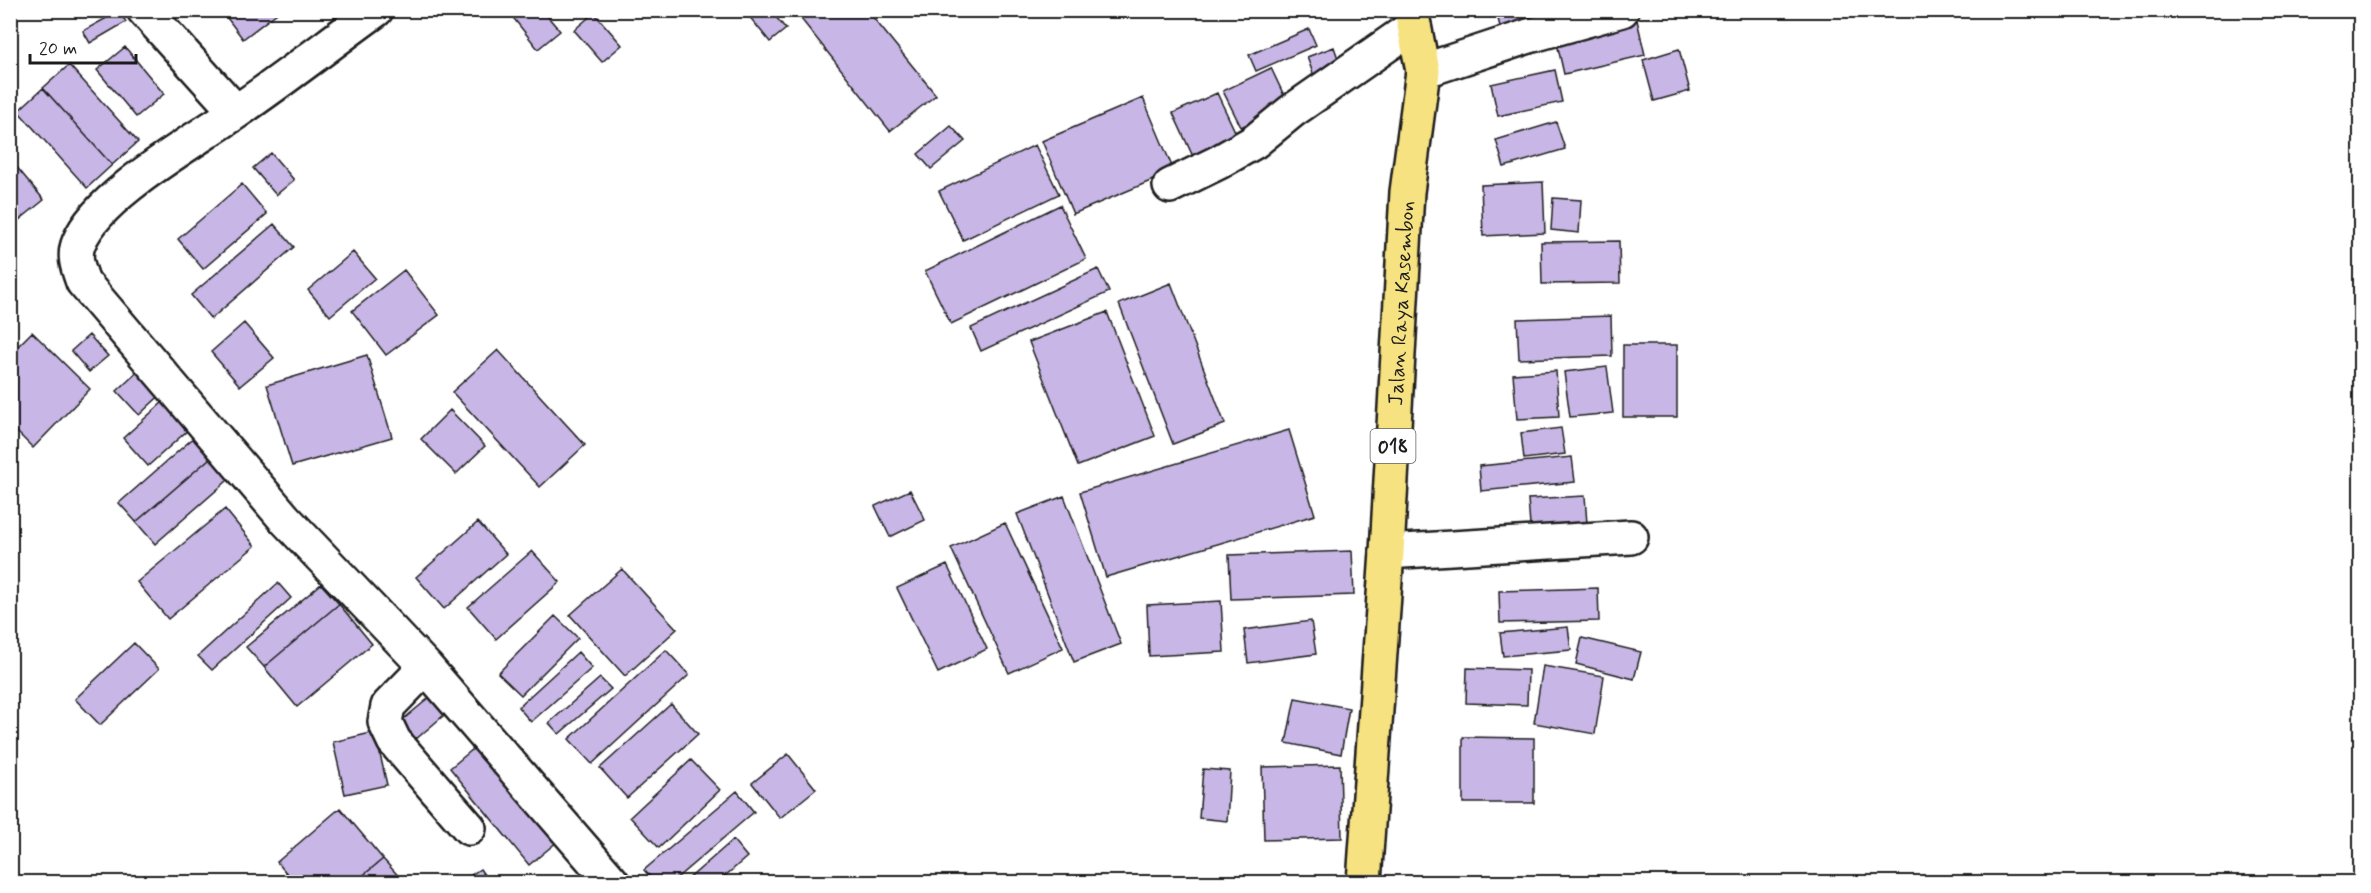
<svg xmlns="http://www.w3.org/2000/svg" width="2371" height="893" font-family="Mynerve,sans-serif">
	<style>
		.building { fill: #c7b6e6; stroke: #1c1c1c; stroke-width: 1.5 }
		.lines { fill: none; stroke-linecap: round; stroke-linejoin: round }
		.minor-casing { stroke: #1c1c1c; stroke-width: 38 }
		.major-casing { stroke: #1c1c1c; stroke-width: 38 }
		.minor { stroke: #fff; stroke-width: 33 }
		.major { stroke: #f7e281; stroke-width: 33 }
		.labels { text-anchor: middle; stroke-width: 4.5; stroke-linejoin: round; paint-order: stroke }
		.shield { fill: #fff; stroke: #606060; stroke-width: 1.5 }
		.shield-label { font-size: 20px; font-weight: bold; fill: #1c1c1c }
		.street-label { font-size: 21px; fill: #1c1c1c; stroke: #fff }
	</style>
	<rect width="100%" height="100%" fill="#fff"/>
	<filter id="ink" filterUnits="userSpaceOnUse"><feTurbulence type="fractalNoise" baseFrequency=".0167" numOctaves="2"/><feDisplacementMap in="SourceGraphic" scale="12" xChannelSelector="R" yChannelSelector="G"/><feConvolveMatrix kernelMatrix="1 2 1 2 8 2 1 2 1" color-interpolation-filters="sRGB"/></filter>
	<g filter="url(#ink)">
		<!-- building -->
		<path class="building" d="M 221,10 L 281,10 L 243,39 Z
			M 507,10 L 542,10 L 560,31 L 538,49 Z
			M 744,10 L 770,10 L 786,29 L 770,42 Z
			M 794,10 L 867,10 L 936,95 L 890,131 Z
			M 1496,10 L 1579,10 L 1501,31 Z
			M 119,11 L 126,22 L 90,43 L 83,31 Z
			M 594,13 L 622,45 L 602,62 L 574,30 Z
			M 1637,20 L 1645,55 L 1564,74 L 1556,39 Z
			M 1309,29 L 1316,45 L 1256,71 L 1249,55 Z
			M 125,47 L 164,94 L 136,117 L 97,70 Z
			M 1334,47 L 1341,67 L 1314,76 L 1307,57 Z
			M 1679,49 L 1690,91 L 1654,101 L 1643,60 Z
			M 69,65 L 138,142 L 112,165 L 43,88 Z
			M 1271,68 L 1288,104 L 1241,127 L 1223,91 Z
			M 1555,70 L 1562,102 L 1498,116 L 1491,84 Z
			M 43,88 L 112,165 L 87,188 L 18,111 Z
			M 1217,93 L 1240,142 L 1196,163 L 1173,113 Z
			M 1143,98 L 1174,171 L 1073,214 L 1042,141 Z
			M 1556,122 L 1565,149 L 1504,167 L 1496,140 Z
			M 951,126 L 965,141 L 931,169 L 918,154 Z
			M 1035,145 L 1059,194 L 963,240 L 939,191 Z
			M 271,153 L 294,180 L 276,195 L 253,168 Z
			M 10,159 L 44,200 L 18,221 L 10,212 Z
			M 1543,182 L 1545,233 L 1483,236 L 1481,185 Z
			M 242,184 L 267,214 L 203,269 L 178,239 Z
			M 1553,198 L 1581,200 L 1579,233 L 1551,230 Z
			M 1060,205 L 1086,259 L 951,324 L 925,271 Z
			M 274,224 L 294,247 L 211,319 L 191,295 Z
			M 1619,241 L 1620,283 L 1542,284 L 1541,242 Z
			M 353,252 L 375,278 L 330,316 L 308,290 Z
			M 1098,269 L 1109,292 L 981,351 L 971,328 Z
			M 404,270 L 439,315 L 386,355 L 352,311 Z
			M 1171,283 L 1225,424 L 1173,444 L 1119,304 Z
			M 1107,312 L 1155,436 L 1078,466 L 1029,342 Z
			M 1611,316 L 1612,356 L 1519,359 L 1517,319 Z
			M 244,323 L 274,358 L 240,386 L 211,352 Z
			M 32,332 L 90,389 L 33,448 L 10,425 L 10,354 Z
			M 89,335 L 108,356 L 89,372 L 71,351 Z
			M 1623,345 L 1677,345 L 1677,417 L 1623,417 Z
			M 498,350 L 585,445 L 540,487 L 452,392 Z
			M 367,355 L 392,437 L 292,466 L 267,385 Z
			M 148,362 L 170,386 L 139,415 L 117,391 Z
			M 1607,367 L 1613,413 L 1570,417 L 1564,372 Z
			M 1556,371 L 1559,417 L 1517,419 L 1513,374 Z
			M 163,402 L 188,430 L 148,466 L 123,438 Z
			M 450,410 L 485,446 L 456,474 L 421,439 Z
			M 1561,428 L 1565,454 L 1524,459 L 1521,433 Z
			M 1289,430 L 1315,515 L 1106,577 L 1080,492 Z
			M 199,433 L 216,453 L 136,522 L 119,503 Z
			M 216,453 L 235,474 L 155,544 L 136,522 Z
			M 1572,457 L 1575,482 L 1481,491 L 1479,466 Z
			M 910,490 L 925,520 L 890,537 L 875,506 Z
			M 1064,496 L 1121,644 L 1074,662 L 1017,514 Z
			M 1585,496 L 1587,524 L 1530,526 L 1528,499 Z
			M 225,509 L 255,546 L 168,619 L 137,582 Z
			M 478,522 L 506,554 L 444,609 L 416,577 Z
			M 1005,523 L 1063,648 L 1009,673 L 951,548 Z
			M 532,551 L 560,582 L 496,639 L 468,607 Z
			M 1352,551 L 1354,595 L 1231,599 L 1229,555 Z
			M 947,565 L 987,649 L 938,673 L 897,588 Z
			M 622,569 L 677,629 L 625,676 L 570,615 Z
			M 278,583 L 291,598 L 212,670 L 198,656 Z
			M 321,584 L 339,604 L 264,667 L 246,647 Z
			M 1598,588 L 1599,621 L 1500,623 L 1499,591 Z
			M 1221,601 L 1224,652 L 1149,656 L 1147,605 Z
			M 339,604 L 372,644 L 297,707 L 264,667 Z
			M 555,616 L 578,638 L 521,695 L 498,673 Z
			M 1311,621 L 1316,654 L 1248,663 L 1244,630 Z
			M 1568,627 L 1571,650 L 1503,656 L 1500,633 Z
			M 1582,638 L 1641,652 L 1634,679 L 1576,664 Z
			M 134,643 L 159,669 L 100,725 L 75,699 Z
			M 666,650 L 689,675 L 592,764 L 569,739 Z
			M 578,652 L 592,668 L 531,722 L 518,707 Z
			M 1543,666 L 1604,676 L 1595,734 L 1534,723 Z
			M 1467,668 L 1528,670 L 1527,705 L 1466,703 Z
			M 600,678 L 611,689 L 559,734 L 549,723 Z
			M 435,693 L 450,710 L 415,740 L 400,722 Z
			M 1295,698 L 1349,708 L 1341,754 L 1286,743 Z
			M 671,704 L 698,734 L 627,798 L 600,768 Z
			M 375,732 L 387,785 L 345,794 L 333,742 Z
			M 1463,737 L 1534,738 L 1534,803 L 1463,803 Z
			M 484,740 L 563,837 L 529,865 L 450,768 Z
			M 788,754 L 816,789 L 780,818 L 752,783 Z
			M 691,760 L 720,790 L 659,848 L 630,817 Z
			M 1340,765 L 1342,838 L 1264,840 L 1262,767 Z
			M 1203,769 L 1230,771 L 1227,821 L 1199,818 Z
			M 737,791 L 754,812 L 672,882 L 655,882 L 644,870 Z
			M 340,808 L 383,859 L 355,882 L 294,882 L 277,862 Z
			M 733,840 L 747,857 L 718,882 L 685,882 Z
			M 383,859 L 404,882 L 355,882 Z
			M 480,869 L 489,882 L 461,882 Z"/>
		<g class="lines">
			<defs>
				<path id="minor" d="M 144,10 L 236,112
					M 376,10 C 329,44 283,80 236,112 C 192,143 99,194 79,242 C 73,256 78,268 83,282 L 285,519 L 426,667 L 612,882
					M 1423,71 L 1529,36 L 1622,10
					M 1170,186 L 1219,162 L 1254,142 L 1292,111 L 1414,26
					M 1387,552 L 1631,537
					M 426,667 L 388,706 L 385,722 L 394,741 L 469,828"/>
				<g id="major">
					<path id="s1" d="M 1364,882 L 1387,552 L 1407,192 L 1423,71 L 1411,10"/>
				</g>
			</defs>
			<!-- minor casing -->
			<use href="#minor" class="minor-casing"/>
			<!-- major casing -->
			<use href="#major" class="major-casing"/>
			<!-- minor -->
			<use href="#minor" class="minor"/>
			<!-- major -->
			<use href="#major" class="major"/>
		</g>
	</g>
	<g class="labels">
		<!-- shield labels -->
		<rect class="shield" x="1370.5" y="429" width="45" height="34" rx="4.5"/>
		<g class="shield-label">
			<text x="1393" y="453">018</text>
		</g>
		<!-- street labels -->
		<g class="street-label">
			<text dy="7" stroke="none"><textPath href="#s1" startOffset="580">Jalan Raya Kasembon</textPath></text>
		</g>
	</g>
	<!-- margin -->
	<rect width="2371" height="893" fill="none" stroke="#fff" stroke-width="36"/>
	<rect x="18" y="18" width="2335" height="857" fill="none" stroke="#1c1c1c" stroke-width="2" filter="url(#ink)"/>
	<!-- scale -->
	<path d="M30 54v9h106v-9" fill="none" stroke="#1c1c1c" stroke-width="3"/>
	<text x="39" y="54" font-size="18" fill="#1c1c1c" stroke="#ffffff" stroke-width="4.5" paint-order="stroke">20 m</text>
</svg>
